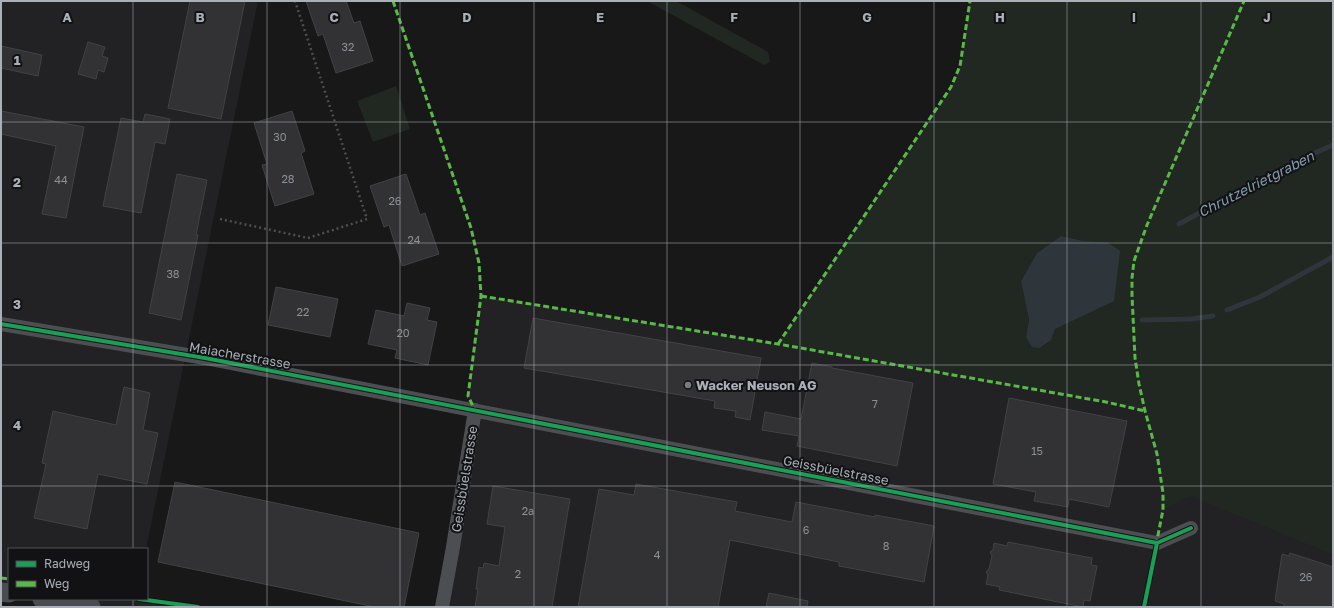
<svg xmlns="http://www.w3.org/2000/svg" width="1334" height="608" font-family="'Golos Text',sans-serif">
	<style>
		.built { fill: #222224 }
		.green { fill: #212721; fill-rule: evenodd }
		.water { fill: #2e363b }
		.lines { fill: none; stroke-linecap: round; stroke-linejoin: round }
		.stream { stroke: #2e363b; stroke-width: 5 }
		.building { fill: #323234; stroke: #404244 }
		.path { stroke: #4e4f52; stroke-width: 2.5; stroke-dasharray: 2 3; stroke-linecap: butt }
		.minor { stroke: #4c4e51; stroke-width: 14 }
		.secondary { stroke: #4b4c4f; stroke-width: 19 }
		.quiet { stroke: #58b947; stroke-width: 3; stroke-dasharray: 6 3; stroke-linecap: butt }
		.cycleway-casing { stroke: #121214; stroke-width: 6 }
		.cycleway { stroke: #1a9f57; stroke-width: 4 }
		.grid { fill: none; stroke: #aaafb8; stroke-width: 1; stroke-opacity: 0.55 }
		.poi-dot { fill: #777a80; stroke: #121214; stroke-width: 1.5 }
		.labels { text-anchor: middle; stroke-width: 4; stroke-linejoin: round; paint-order: stroke }
		.number-label { font-size: 11px; fill: #8c9097 }
		.street-label { font-size: 13px; fill: #aaafb8; stroke: #121214 }
		.poi-label { font-size: 13px; font-weight: bold; fill: #aaafb8; stroke: #121214; text-anchor: start }
		.water-label { font-size: 14px; font-style: italic; fill: #859eaf; stroke: #121214 }
		.grid-label { font-size: 13px; text-anchor: middle; font-weight: bold; fill: #aaafb8; stroke: #121214; stroke-width: 4; stroke-linejoin: round; paint-order: stroke }
	</style>
	<rect width="100%" height="100%" fill="#181818"/>
	<!-- built -->
	<path class="built" d="M 1,1 L 258,1 L 146,549 L 9,549 L 9,593 L 1,592 Z
		M 481,296 L 778,344 L 1106,402 L 1145,411 L 1157,454 L 1163,493 L 1163,510 L 1190,495 L 1333,555 L 1333,607 L 442,607 L 475,410 L 468,396 Z
		M 42,599 L 136,599 L 139,607 L 91,607 Z"/>
	<!-- green -->
	<path class="green" d="M 647,1 L 676,1 L 768,52 L 770,62 L 764,65 Z
		M 970,1 L 1333,1 L 1333,555 L 1190,496 L 1163,510 C 1163,476 1154,443 1145,411 L 1106,402 L 778,344 L 951,87 L 960,66 ZM 1061,236 L 1083,241 L 1107,242 L 1084,314 L 1055,329 L 1051,340 L 1026,337 L 1029,320 L 1021,281 L 1037,253 Z
		M 396,86 L 410,129 L 373,142 L 357,101 Z
		M 136,599 L 139,599 L 214,607 L 139,607 Z"/>
	<!-- water -->
	<path class="water" d="M 1061,236 L 1083,241 L 1107,242 L 1120,251 L 1114,301 L 1055,329 L 1051,340 L 1039,348 L 1032,347 L 1026,337 L 1029,320 L 1021,281 L 1037,253 Z"/>
	<g class="lines">
		<!-- stream -->
		<path class="stream" d="M 1179,224 L 1297,161 L 1333,145
			M 1227,310 L 1260,297 L 1333,257
			M 1142,320 L 1191,319 L 1213,316"/>
	</g>
	<!-- building -->
	<path class="building" d="M 190,1 L 245,1 L 221,119 L 168,108 Z
		M 306,1 L 346,1 L 354,23 L 360,21 L 373,61 L 336,73 L 323,34 L 318,36 Z
		M 88,42 L 105,47 L 102,56 L 108,58 L 104,72 L 98,70 L 96,79 L 78,74 Z
		M 1,46 L 42,55 L 38,76 L 1,68 Z
		M 1,111 L 84,127 L 66,218 L 42,214 L 56,146 L 1,134 Z
		M 292,111 L 305,151 L 301,153 L 314,194 L 275,206 L 262,165 L 267,164 L 254,123 Z
		M 145,114 L 170,119 L 165,144 L 155,142 L 141,213 L 103,206 L 121,118 L 143,122 Z
		M 177,174 L 207,180 L 196,235 L 198,235 L 181,320 L 149,313 Z
		M 406,174 L 420,215 L 425,213 L 439,254 L 402,266 L 389,225 L 384,227 L 370,186 Z
		M 276,287 L 338,299 L 330,337 L 268,325 Z
		M 407,303 L 430,308 L 427,320 L 437,322 L 428,365 L 395,358 L 397,350 L 368,344 L 376,310 L 404,316 Z
		M 533,318 L 761,358 L 750,420 L 735,417 L 736,411 L 714,408 L 715,401 L 524,368 Z
		M 812,363 L 832,367 L 832,368 L 913,383 L 897,466 L 797,446 L 799,436 L 762,430 L 765,412 L 801,419 Z
		M 124,387 L 150,393 L 143,430 L 158,433 L 147,484 L 98,474 L 87,529 L 34,518 L 46,464 L 42,463 L 53,411 L 116,425 Z
		M 1009,398 L 1127,421 L 1109,507 L 1069,499 L 1068,507 L 1034,501 L 1036,492 L 993,484 Z
		M 175,482 L 419,533 L 404,607 L 375,607 L 158,562 Z
		M 636,484 L 737,502 L 735,511 L 792,522 L 796,502 L 875,517 L 875,515 L 934,526 L 924,582 L 839,566 L 839,562 L 730,540 L 718,607 L 578,607 L 599,489 L 634,495 Z
		M 493,486 L 570,499 L 552,607 L 475,607 L 478,589 L 476,589 L 479,567 L 483,568 L 484,563 L 499,566 L 505,527 L 487,524 Z
		M 1008,542 L 1092,558 L 1091,565 L 1097,566 L 1090,601 L 1084,600 L 1083,607 L 999,590 L 1000,587 L 986,584 L 988,575 L 986,572 L 989,569 L 992,556 L 990,552 L 993,550 L 994,543 L 1007,546 Z
		M 1290,553 L 1333,567 L 1333,607 L 1284,607 L 1284,604 L 1275,601 L 1282,554 L 1289,556 Z
		M 769,593 L 808,601 L 807,607 L 766,607 Z"/>
	<g class="lines">
		<!-- path -->
		<path class="path" d="M 220,219 L 308,238 L 367,219 L 295,1"/>
		<!-- minor -->
		<path class="minor" d="M 1,324 L 205,358 L 1157,543 L 1191,528
			M 442,607 L 453,547 L 475,410"/>
		<!-- secondary -->
		<path class="secondary" d="M 1,592 L 9,593
			M 42,599 L 91,607"/>
		<!-- quiet -->
		<path class="quiet" d="M 393,1 L 471,228 L 479,263 L 481,296 L 468,396 L 475,410
			M 481,296 L 778,344 L 1106,402 L 1145,411
			M 778,344 L 951,87 L 960,66 L 970,1
			M 1156,545 L 1163,510 L 1163,493 L 1157,454 L 1145,411 L 1139,384 L 1135,358 L 1132,295 L 1132,278 L 1134,261 L 1147,225 L 1244,1
			M 1,578 L 9,579"/>
		<defs>
			<path id="cycleway" d="M 1,324 L 205,358 L 1157,543 L 1191,528
				M 139,599 L 198,607
				M 1144,607 L 1157,543"/>
		</defs>
		<!-- cycleway casing -->
		<use href="#cycleway" class="cycleway-casing"/>
		<!-- cycleway -->
		<use href="#cycleway" class="cycleway"/>
	</g>
	<!-- grid -->
	<path class="grid" d="M 133,1 L 133,549M 267,1 L 267,607M 400,1 L 400,607M 534,1 L 534,607M 667,1 L 667,607M 800,1 L 800,607M 934,1 L 934,607M 1067,1 L 1067,607M 1201,1 L 1201,607M 1,122 L 1333,122M 1,243 L 1333,243M 1,365 L 1333,365M 1,486 L 1333,486M 133,599 L 133,607"/>
	<!-- markers -->
	<circle class="poi-dot" cx="688" cy="385" r="4"/>
	<g class="labels">
		<!-- number labels -->
		<g class="number-label">
			<text x="348" y="51">32</text>
			<text x="280" y="141">30</text>
			<text x="288" y="183">28</text>
			<text x="61" y="184">44</text>
			<text x="395" y="205">26</text>
			<text x="414" y="244">24</text>
			<text x="173" y="278">38</text>
			<text x="303" y="316">22</text>
			<text x="403" y="337">20</text>
			<text x="875" y="408">7</text>
			<text x="1037" y="455">15</text>
			<text x="528" y="515">2a</text>
			<text x="806" y="534">6</text>
			<text x="886" y="550">8</text>
			<text x="657" y="559">4</text>
			<text x="518" y="578">2</text>
			<text x="1306" y="581">26</text>
		</g>
		<!-- street labels -->
		<g class="street-label">
			<text transform="translate(240 355) rotate(10)" y="5">Maiacherstrasse</text>
			<text transform="translate(836 470) rotate(11)" y="5">Geissbüelstrasse</text>
			<text transform="translate(464 479) rotate(-81)" y="5">Geissbüelstrasse</text>
		</g>
		<!-- poi labels -->
		<g class="poi-label">
			<text x="696" y="390">Wacker Neuson AG</text>
		</g>
		<!-- water labels -->
		<g class="water-label">
			<text transform="translate(1256 184) rotate(-27)" y="5">Chrutzelrietgraben</text>
		</g>
	</g>
	<g class="grid-label">
		<text x="67" y="22">A</text>
		<text x="200" y="22">B</text>
		<text x="334" y="22">C</text>
		<text x="467" y="22">D</text>
		<text x="600" y="22">E</text>
		<text x="734" y="22">F</text>
		<text x="867" y="22">G</text>
		<text x="1000" y="22">H</text>
		<text x="1134" y="22">I</text>
		<text x="1267" y="22">J</text>
		<text x="17" y="65">1</text>
		<text x="17" y="187">2</text>
		<text x="17" y="309">3</text>
		<text x="17" y="430">4</text>
	</g>
	<!-- border -->
	<rect width="1334" height="608" fill="none" stroke="#aaafb8" stroke-width="4"/>
	<!-- legend -->
	<rect x="8" y="548" width="140" height="52" fill="#121214" stroke="#4f5156"/>
	<rect x="16" y="561" width="20" height="6" fill="#1a9f57" stroke="#4f5156"/>
	<text x="44" y="568" font-size="12" fill="#aaafb8">Radweg</text>
	<rect x="16" y="581" width="20" height="6" fill="#58b947" stroke="#4f5156"/>
	<text x="44" y="588" font-size="12" fill="#aaafb8">Weg</text>
</svg>
